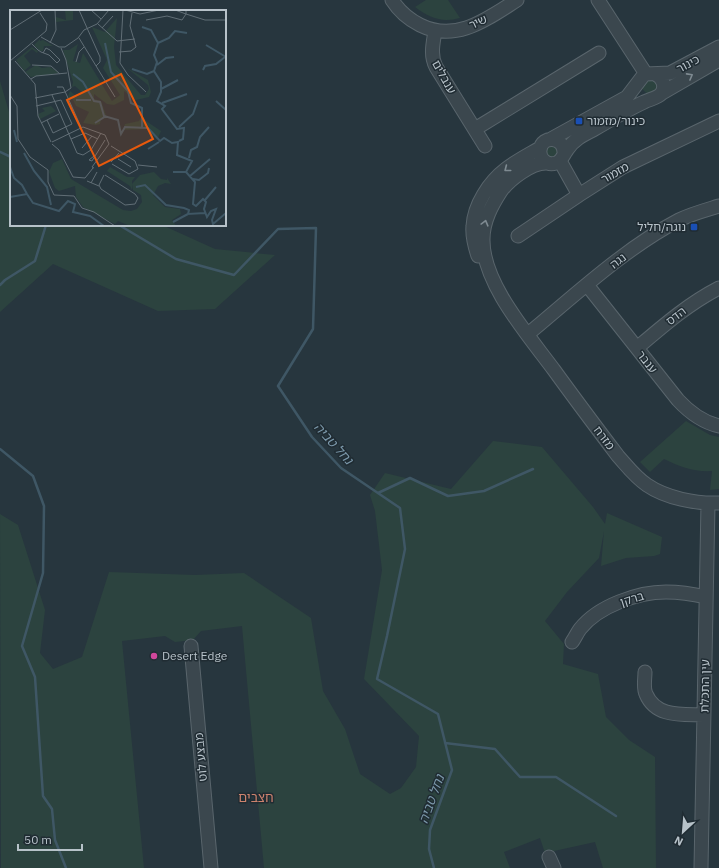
<svg xmlns="http://www.w3.org/2000/svg" width="719" height="868" font-family="'IBM Plex Sans','Noto Sans Hebrew',sans-serif">
	<style>
		.green { fill: #2c433f }
		.lines { fill: none; stroke-linecap: round; stroke-linejoin: round }
		.stream { stroke: #3f5765; stroke-width: 2.5 }
		.minor-casing { stroke: #59656c; stroke-width: 15 }
		.minor { stroke: #3b474e; stroke-width: 13 }
		.oneway { stroke: #7f8b92 }
		.transit-dot { fill: #1a4fb4; stroke: #202c33; stroke-width: 1.5 }
		.hotel-dot { fill: #d1479c; stroke: #202c33; stroke-width: 1.5 }
		.labels { text-anchor: middle; stroke-width: 3; stroke-linejoin: round; paint-order: stroke }
		.street-label { font-size: 12px; fill: #b7c2c9; stroke: #202c33 }
		.poi-label { font-size: 12px; fill: #b7c2c9; stroke: #202c33; text-anchor: start }
		.water-label { font-size: 13px; font-style: italic; fill: #7b98aa; stroke: #202c33 }
		.neighbourhood-label { font-size: 13px; fill: #cd836e; stroke: #202c33 }
		.inset-river { fill: none; stroke: #3f5765; stroke-width: 2 }
		.inset-road { fill: none; stroke: #616e76; stroke-width: 1 }
		.view { fill: #e8590c; fill-opacity: 0.15; stroke: #e8590c; stroke-width: 2 }
		.inset-edge { fill: none; stroke: #b7c2c9; stroke-width: 2 }
	</style>
	<rect width="100%" height="100%" fill="#27363e"/>
	<!-- green -->
	<path class="green" d="M 426,0 L 448,0 L 460,18 C 442,23 430,18 415,7 Z
		M 656,78 L 658,90 L 648,94 C 643,91 641,88 642,82 Z
		M 0,81 L 9,112 L 11,128 L 11,225 L 162,225 L 215,249 L 275,255 L 215,309 L 158,311 L 53,264 L 0,312 Z
		M 552,143 L 561,155 L 547,159 L 545,147 Z
		M 686,421 L 710,435 L 719,437 L 719,489 L 710,490 L 712,471 C 694,472 680,467 664,459 L 650,472 L 640,462 Z
		M 493,441 L 542,447 L 593,507 L 605,524 L 607,513 L 662,537 L 660,554 L 654,556 L 626,558 L 601,566 L 604,531 L 599,558 L 567,592 L 545,621 L 564,644 L 563,664 L 598,674 L 606,717 L 629,740 L 655,757 L 656,868 L 603,868 L 595,842 L 545,853 L 540,838 L 504,852 L 510,868 L 264,868 L 242,626 L 201,631 L 193,640 L 175,642 L 165,636 L 122,641 L 144,868 L 1,868 L 0,514 L 18,525 L 45,610 L 40,653 L 53,669 L 82,657 L 109,572 L 195,575 L 244,573 L 311,618 L 323,691 L 345,729 L 360,774 L 390,794 L 401,788 L 416,767 L 419,736 L 364,679 L 382,570 L 375,511 L 370,495 L 385,473 L 451,489 Z"/>
	<g class="lines">
		<!-- stream -->
		<path class="stream" d="M 0,152 L 11,157
			M 119,225 L 176,259 L 234,275 L 278,229 L 316,228 L 313,329 L 278,386 L 312,437 L 341,468 L 400,508 L 405,549 L 387,636 L 377,679 L 438,714 L 452,770 L 430,830 L 429,849 L 434,868
			M 0,285 L 5,280 L 35,261 L 46,225
			M 0,449 L 33,476 L 44,506 L 43,573 L 22,646 L 35,677 L 43,796 L 52,809 L 55,840 L 66,868
			M 378,493 L 410,478 L 448,496 L 484,491 L 533,469
			M 445,743 L 495,749 L 520,777 L 556,777 L 616,816"/>
		<defs>
			<path id="minor" d="M 392,0 C 399,11 408,19 420,25 C 456,43 487,19 517,0
				M 598,0 L 646,74
				M 435,31 C 433,44 430,55 436,67 L 485,146
				M 662,93 L 719,60
				M 475,129 L 599,53
				M 551,139 L 627,97 L 643,76 L 646,74 L 670,73 L 719,47
				M 564,154 C 565,137 542,134 540,150 C 539,159 547,166 556,163 C 562,161 563,155 567,150 C 573,140 583,135 593,130 C 610,120 627,110 644,102 C 650,99 657,98 661,94 C 667,86 662,77 655,74
				M 560,161 L 579,195
				M 546,163 C 531,163 510,179 501,191 C 492,205 483,221 483,239 C 482,283 529,336 554,370 C 575,399 596,427 618,456 C 627,466 635,477 647,485 C 666,498 696,504 719,503
				M 518,236 L 579,195 L 623,167 L 719,121
				M 478,256 C 475,247 472,236 473,226 C 474,205 489,182 506,169 C 516,161 528,155 540,148
				M 587,285 L 678,400 C 690,413 702,422 719,426
				M 528,334 C 574,296 625,248 679,220 C 691,214 706,210 719,206
				M 637,348 C 663,326 688,304 719,288
				M 572,642 C 575,638 577,633 580,629 C 598,606 638,592 666,592 C 680,592 693,594 706,597
				M 191,646 L 211,868
				M 645,672 C 645,679 643,688 646,694 C 656,718 683,714 704,715
				M 549,857 L 554,868
				M 701,868 L 708,504"/>
		</defs>
		<!-- minor casing -->
		<use href="#minor" class="minor-casing"/>
		<!-- minor -->
		<use href="#minor" class="minor"/>
	</g>
	<!-- one-way arrows -->
	<defs><path id="oneway-chevron" d="M-2-3.5L2.5 0L-2 3.5" fill="none" stroke-width="1.6" stroke-linecap="round" stroke-linejoin="round"/></defs>
	<g class="oneway">
		<use href="#oneway-chevron" transform="translate(690 76) rotate(-29)"/>
		<use href="#oneway-chevron" transform="translate(507 169) rotate(142)"/>
		<use href="#oneway-chevron" transform="translate(485 223) rotate(-75)"/>
	</g>
	<!-- markers -->
	<g class="transit-dot">
		<rect x="575" y="117" width="8" height="8" rx="2"/>
		<rect x="690" y="223" width="8" height="8" rx="2"/>
	</g>
	<circle class="hotel-dot" cx="154" cy="656" r="4"/>
	<g class="labels">
		<!-- street labels -->
		<g class="street-label">
			<text transform="translate(478 22) rotate(-25)" y="4">שיר</text>
			<text transform="translate(688 64) rotate(-28)" y="4">כינור</text>
			<text transform="translate(444 77) rotate(61)" y="4">ענבלים</text>
			<text transform="translate(615 173) rotate(-30)" y="4">מזמור</text>
			<text transform="translate(618 261) rotate(-38)" y="4">נגה</text>
			<text transform="translate(676 316) rotate(-38)" y="4">הדס</text>
			<text transform="translate(647 362) rotate(52)" y="4">ענבר</text>
			<text transform="translate(604 438) rotate(53)" y="4">מזרח</text>
			<text transform="translate(632 599) rotate(-17)" y="4">ברקן</text>
			<text transform="translate(705 686) rotate(-89)" y="4">עין התכלת</text>
			<text transform="translate(201 757) rotate(-95)" y="4">מבצע לוט</text>
		</g>
		<!-- poi labels -->
		<g class="poi-label">
			<text x="587" y="125">כינור/מזמור</text>
			<text x="686" y="231" text-anchor="end">נוגה/חליל</text>
			<text x="162" y="660">Desert Edge</text>
		</g>
		<!-- water labels -->
		<g class="water-label">
			<text transform="translate(334 443) rotate(48)" y="5">נחל טביה</text>
			<text transform="translate(431 799) rotate(-70)" y="5">נחל טביה</text>
		</g>
		<!-- neighbourhood labels -->
		<g class="neighbourhood-label">
			<text x="256" y="802">חצבים</text>
		</g>
	</g>
	<!-- overview -->
	<g transform="translate(10 10)">
		<rect width="216" height="216" fill="#27363e"/>
		<path d="M 55,0 L 63,0 L 63,10 L 46,12 L 46,7 L 56,10 ZM 107,8 L 104,37 L 106,55 L 131,85 L 135,85 L 139,79 L 138,75 L 117,58 L 138,70 L 141,82 L 139,87 L 126,90 L 114,81 L 114,90 L 104,95 L 97,94 L 84,84 L 84,89 L 91,91 L 97,108 L 91,109 L 90,114 L 86,115 L 73,113 L 79,102 L 66,96 L 62,88 L 59,89 L 58,86 L 60,81 L 67,87 L 73,83 L 65,76 L 62,77 L 63,72 L 53,40 L 59,40 L 68,34 L 63,51 L 70,53 L 73,43 L 102,91 L 110,85 L 93,58 L 97,50 L 82,17 L 95,22 ZM 30,29 L 30,31 L 33,30 L 43,36 L 34,36 L 33,41 L 30,41 L 24,35 ZM 22,37 L 28,41 L 27,43 L 22,39 L 14,46 L 21,55 L 14,61 L 6,50 ZM 26,55 L 32,58 L 40,57 L 49,63 L 21,67 L 15,62 ZM 41,96 L 46,101 L 30,109 L 28,104 L 35,101 L 32,98 ZM 132,105 L 136,111 L 151,121 L 147,130 L 137,119 L 113,120 L 115,114 L 129,111 ZM 52,149 L 61,169 L 113,200 L 121,201 L 127,199 L 132,192 L 131,185 L 123,180 L 122,174 L 130,165 L 144,162 L 151,169 L 157,170 L 157,168 L 161,174 L 155,173 L 148,176 L 143,185 L 155,197 L 170,199 L 171,204 L 162,210 L 166,216 L 120,216 L 108,211 L 105,214 L 73,197 L 66,187 L 65,176 L 49,181 L 45,178 L 39,162 L 43,153 ZM 100,157 L 117,167 L 125,167 L 122,171 L 122,180 L 120,176 L 97,161 Z" fill="#2c433f"/>
		<path class="inset-river" d="M 132,17 L 141,20 L 148,33 L 144,45 L 147,52 L 144,61 L 151,72 L 151,82 L 147,91 L 155,96 L 152,99 L 167,119 L 174,118 L 173,129 L 169,131M 95,33 L 101,62 L 118,81 L 121,93 L 132,98 L 132,117M 148,33 L 159,28 L 165,21 L 177,23M 196,35 L 216,47M 147,55 L 156,48 L 164,47M 122,59 L 137,64 L 144,61M 193,60 L 195,56 L 206,54 L 215,47M 63,64 L 73,72 L 84,91 L 90,92 L 94,106 L 108,110 L 111,124 L 115,117 L 138,118 L 150,131 L 154,128 L 162,133 L 168,132 L 167,145 L 182,151 L 176,162 L 185,172 L 183,194 L 186,196 L 193,189 L 196,192 L 194,199 L 197,207 L 201,201 L 206,199 L 202,210 L 203,214 L 216,203M 151,79 L 168,70M 66,90 L 81,90M 206,91 L 216,100M 152,93 L 177,84M 85,113 L 96,106M 169,117 L 183,104 L 188,90M 4,120 L 7,132M 138,139 L 149,132M 14,143 L 24,161 L 37,177 L 41,195M 179,148 L 181,140 L 187,137 L 190,127 L 199,117M 0,157 L 4,168 L 12,175 L 17,184M 163,162 L 176,162M 180,166 L 200,149M 183,169 L 189,170 L 198,163 L 199,158M 126,177 L 135,175 L 156,195 L 174,198 L 179,200 L 178,204 L 195,203M 0,187 L 17,184 L 23,193 L 49,201 L 58,191 L 65,194 L 63,202 L 80,206 L 94,216M 195,190 L 206,177M 163,212 L 178,204"/>
		<path class="inset-road" d="M 69,0 L 90,47 L 90,52 L 86,56M 81,0 L 91,9M 113,0 L 110,53 L 118,65 L 136,82M 115,0 L 130,4 L 149,0M 165,0 L 176,4 L 176,0M 136,10 L 157,6 L 172,10 L 176,4 L 195,10 L 216,10M 88,14 L 107,31 L 125,29M 92,18 L 103,6M 0,20 L 32,0M 31,27 L 49,37 L 55,37 L 68,28 L 74,20 L 87,14 L 99,0M 69,28 L 105,87M 40,33 L 46,20 L 45,0M 22,34 L 28,40 L 31,42 L 39,45 L 47,53 L 50,50 L 40,40 L 36,38 L 33,43M 109,42 L 121,41 L 126,37 L 120,16 L 122,3M 0,51 L 36,21 L 37,14 L 30,3M 5,51 L 25,74 L 28,106 L 41,132M 66,52 L 69,42 L 74,37M 22,55 L 41,56 L 50,64M 21,69 L 26,66 L 57,63M 47,77 L 53,77 L 71,117M 0,85 L 7,96 L 8,129 L 20,147 L 38,160 L 38,172 L 44,185 L 64,186 L 72,198 L 84,202 L 105,216M 42,85 L 67,143 L 73,145 L 81,140 L 91,123M 25,88 L 55,82 L 61,78 L 56,50 L 51,38M 26,96 L 51,90 L 62,114 L 43,123 L 37,110M 31,113 L 49,104M 61,129 L 75,123 L 88,129M 42,132 L 73,117 L 95,125 L 99,134 L 82,157 L 84,158M 42,134 L 49,140 L 63,167 L 75,168 L 83,158M 101,136 L 125,151 L 128,159 L 119,164 L 102,154M 72,138 L 82,126M 84,146 L 79,150 L 82,151 L 95,130M 108,149 L 121,157M 101,152 L 109,143M 128,155 L 147,157M 94,165 L 89,175 L 91,179 L 115,195 L 125,194 L 128,188 L 125,184 L 95,165M 77,171 L 89,176M 81,173 L 87,162"/>
		<path class="view" d="M 111,64 L 143,129 L 89,156 L 57,90 Z"/>
		<rect width="216" height="216" class="inset-edge"/>
	</g>
	<!-- north arrow -->
	<g transform="translate(683 832) rotate(206)" stroke="#202c33" stroke-width="3" paint-order="stroke">
	<path d="M0-3L7 15L0 10L-7 15Z" fill="#b7c2c9"/>
	<text y="-6" font-size="11" font-weight="bold" text-anchor="middle" fill="#b7c2c9">N</text>
	</g>
	<!-- scale -->
	<path d="M18 844v6h64v-6" fill="none" stroke="#b7c2c9" stroke-width="2"/>
	<text x="24" y="844" font-size="12" fill="#b7c2c9" stroke="#202c33" stroke-width="3" paint-order="stroke">50 m</text>
</svg>
